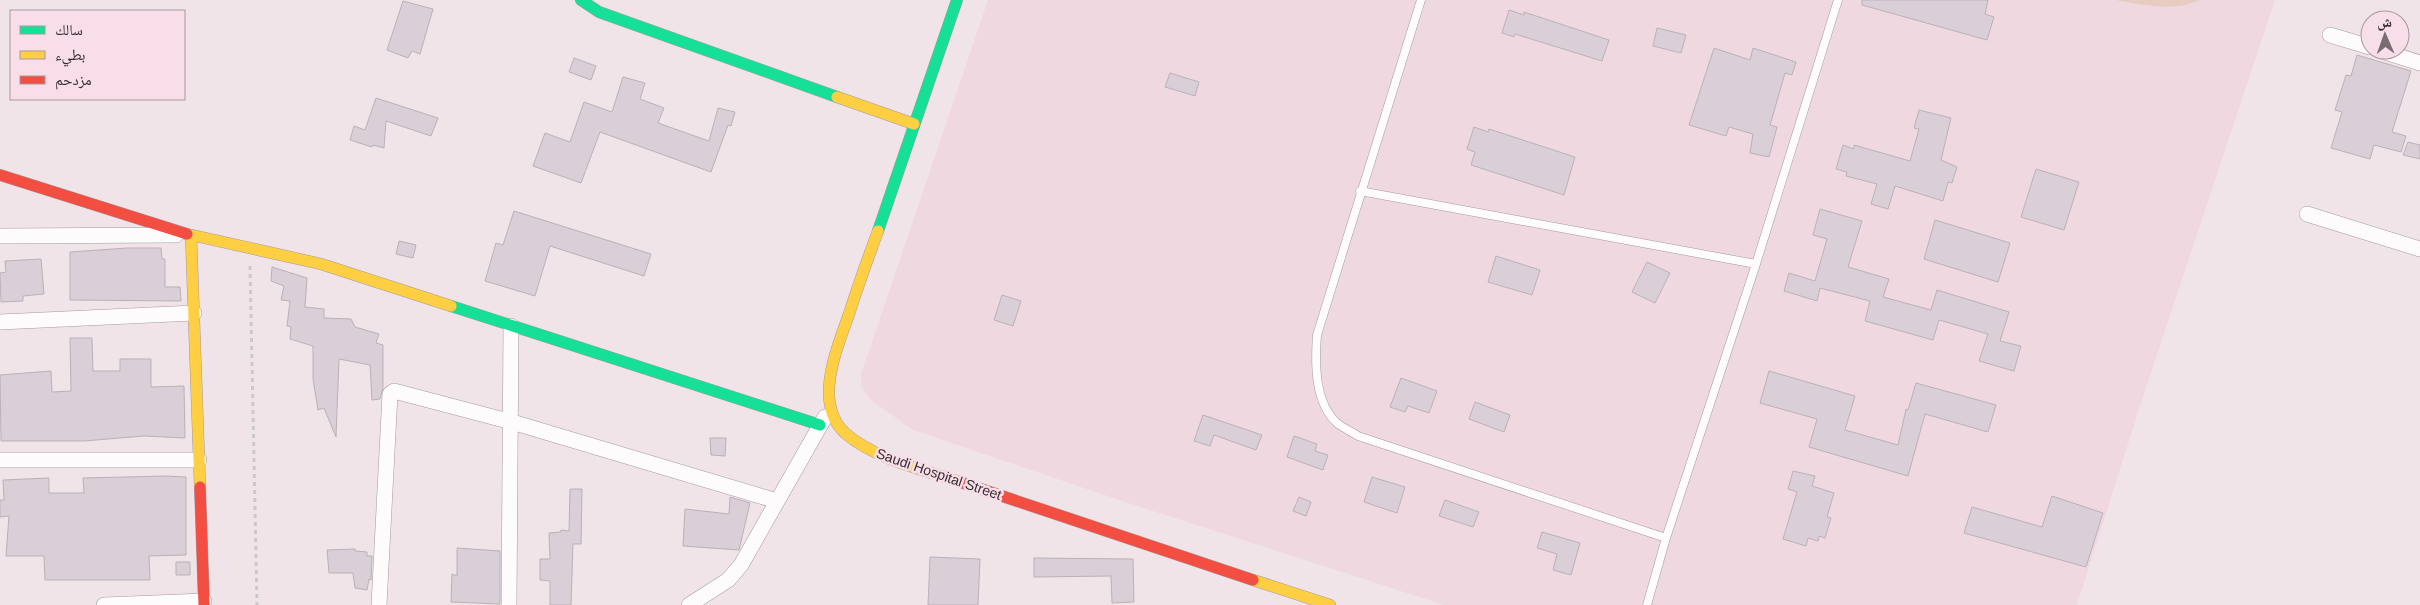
<svg xmlns="http://www.w3.org/2000/svg" width="2420" height="605" font-family="Arial,'Noto Naskh Arabic',sans-serif">
	<style>
		.built { fill: #f0d8e1 }
		.green { fill: #e8cbc1 }
		.building { fill: #daced7; stroke: #bab1b7 }
		.lines { fill: none; stroke-linecap: round; stroke-linejoin: round }
		.lane-casing { stroke: #a49a9e; stroke-width: 9 }
		.street-casing { stroke: #a49a9e; stroke-width: 16 }
		.fast-casing { stroke: #a49a9e; stroke-width: 12 }
		.slow-casing { stroke: #a49a9e; stroke-width: 12 }
		.jam-casing { stroke: #a49a9e; stroke-width: 12 }
		.path { stroke: #ccc8ca; stroke-width: 3; stroke-dasharray: 4 4; stroke-linecap: butt }
		.lane { stroke: #fdfbfc; stroke-width: 8 }
		.street { stroke: #fdfbfc; stroke-width: 15 }
		.fast { stroke: #16e098; stroke-width: 11 }
		.slow { stroke: #ffcf43; stroke-width: 11 }
		.jam { stroke: #f24e42; stroke-width: 11 }
		.labels { text-anchor: middle; stroke-width: 5; stroke-linejoin: round; paint-order: stroke }
		.street-label { font-size: 14px; fill: #372d31; stroke: #f7dee8 }
	</style>
	<rect width="100%" height="100%" fill="#f1e4e9"/>
	<!-- built -->
	<path class="built" d="M 988,0 L 2275,0 L 2142,400 L 2077,605 L 1444,605 L 1128,503 L 913,430 L 871,400 L 861,387 L 861,374 Z"/>
	<!-- green -->
	<path class="green" d="M 2116,0 L 2200,0 C 2173,12 2144,5 2116,0 Z"/>
	<!-- building -->
	<path class="building" d="M 1862,0 L 1988,0 L 1985,14 L 1994,17 L 1987,40 L 1862,5 Z
		M 403,1 L 433,9 L 420,54 L 412,51 L 408,58 L 387,50 Z
		M 1509,10 L 1524,15 L 1524,12 L 1609,40 L 1602,61 L 1515,34 L 1514,37 L 1502,33 Z
		M 1657,28 L 1686,35 L 1681,53 L 1653,46 Z
		M 1714,48 L 1750,60 L 1753,48 L 1796,62 L 1792,75 L 1785,73 L 1770,125 L 1777,127 L 1769,157 L 1750,153 L 1753,134 L 1729,127 L 1726,136 L 1689,125 Z
		M 2357,55 L 2411,71 L 2392,132 L 2406,136 L 2401,152 L 2374,145 L 2370,159 L 2331,148 L 2342,112 L 2335,110 L 2346,75 L 2351,76 Z
		M 574,58 L 596,66 L 591,80 L 569,72 Z
		M 1170,73 L 1199,82 L 1195,96 L 1165,87 Z
		M 623,77 L 645,83 L 640,99 L 664,108 L 658,123 L 709,141 L 718,108 L 735,112 L 731,126 L 728,125 L 711,172 L 600,132 L 581,183 L 533,166 L 545,133 L 570,142 L 584,102 L 612,112 Z
		M 376,98 L 438,118 L 431,136 L 386,121 L 384,148 L 373,145 L 372,147 L 350,140 L 354,126 L 365,130 Z
		M 1919,110 L 1951,118 L 1941,160 L 1957,167 L 1952,183 L 1948,182 L 1943,201 L 1895,186 L 1888,209 L 1871,204 L 1877,184 L 1846,176 L 1847,172 L 1836,169 L 1843,145 L 1854,149 L 1854,145 L 1910,161 L 1919,129 L 1914,128 Z
		M 1474,127 L 1488,132 L 1489,129 L 1575,157 L 1564,195 L 1471,165 L 1475,152 L 1467,149 Z
		M 2408,142 L 2420,145 L 2420,159 L 2403,155 Z
		M 2036,169 L 2079,182 L 2064,230 L 2021,217 Z
		M 1820,209 L 1862,221 L 1848,267 L 1889,279 L 1883,297 L 1931,310 L 1937,290 L 2009,312 L 2000,341 L 2021,346 L 2014,371 L 1979,361 L 1988,334 L 1939,320 L 1933,340 L 1865,321 L 1870,301 L 1820,288 L 1817,301 L 1784,291 L 1789,273 L 1815,281 L 1827,239 L 1813,235 Z
		M 514,211 L 651,254 L 644,276 L 550,246 L 535,296 L 485,281 L 496,243 L 503,245 Z
		M 1935,220 L 2010,243 L 1998,282 L 1924,259 Z
		M 399,241 L 416,245 L 413,258 L 396,254 Z
		M 127,248 L 161,248 L 162,259 L 165,259 L 165,287 L 180,287 L 181,301 L 70,300 L 70,252 Z
		M 1496,256 L 1540,270 L 1532,295 L 1488,282 Z
		M 41,259 L 44,294 L 23,296 L 23,301 L 1,302 L 0,273 L 6,272 L 5,261 Z
		M 1647,262 L 1670,273 L 1655,303 L 1632,292 Z
		M 272,267 L 307,278 L 305,307 L 324,309 L 324,318 L 351,319 L 355,327 L 379,334 L 376,343 L 383,345 L 383,388 L 380,399 L 372,400 L 370,365 L 339,359 L 336,437 L 324,408 L 318,410 L 313,379 L 313,346 L 290,339 L 291,327 L 287,326 L 290,301 L 281,300 L 284,286 L 271,281 Z
		M 1002,295 L 1021,301 L 1013,326 L 994,320 Z
		M 70,338 L 92,338 L 93,371 L 120,371 L 120,359 L 151,359 L 151,387 L 184,386 L 185,438 L 144,436 L 84,441 L 1,441 L 0,375 L 51,371 L 52,392 L 71,391 Z
		M 1769,371 L 1855,396 L 1845,430 L 1898,445 L 1906,409 L 1908,410 L 1916,383 L 1996,405 L 1988,432 L 1925,414 L 1908,476 L 1809,447 L 1817,419 L 1760,403 Z
		M 1401,378 L 1437,391 L 1429,413 L 1408,406 L 1405,412 L 1390,407 Z
		M 1475,402 L 1510,415 L 1504,432 L 1469,419 Z
		M 1203,415 L 1262,435 L 1256,450 L 1214,435 L 1210,446 L 1194,441 Z
		M 1294,436 L 1317,444 L 1315,451 L 1328,455 L 1323,470 L 1287,457 Z
		M 710,438 L 726,438 L 725,456 L 711,455 Z
		M 1793,471 L 1815,476 L 1812,486 L 1834,493 L 1827,517 L 1831,518 L 1825,538 L 1819,536 L 1818,541 L 1808,538 L 1806,546 L 1783,539 L 1797,492 L 1788,489 Z
		M 166,476 L 186,477 L 186,555 L 149,556 L 150,580 L 45,580 L 44,556 L 6,556 L 9,516 L 0,517 L 0,500 L 4,500 L 3,480 L 49,478 L 49,493 L 84,493 L 83,478 Z
		M 1372,477 L 1405,487 L 1397,513 L 1364,502 Z
		M 570,489 L 582,489 L 581,544 L 573,544 L 571,605 L 550,605 L 550,581 L 540,580 L 540,559 L 550,559 L 549,533 L 561,532 L 561,530 L 569,531 Z
		M 2052,496 L 2103,513 L 2086,567 L 1964,533 L 1972,507 L 2042,527 Z
		M 730,497 L 750,503 L 739,550 L 683,546 L 685,509 L 729,514 Z
		M 1299,497 L 1311,502 L 1306,516 L 1293,511 Z
		M 1445,500 L 1479,512 L 1473,527 L 1439,516 Z
		M 1542,532 L 1580,543 L 1571,575 L 1553,570 L 1557,554 L 1537,548 Z
		M 457,548 L 500,551 L 500,604 L 451,602 L 452,574 L 457,576 Z
		M 355,549 L 355,551 L 367,552 L 367,556 L 372,556 L 371,580 L 369,579 L 367,590 L 355,588 L 353,573 L 329,573 L 327,550 Z
		M 930,557 L 980,559 L 978,605 L 928,605 Z
		M 1034,558 L 1133,559 L 1134,602 L 1112,603 L 1111,576 L 1034,577 Z
		M 176,562 L 190,562 L 190,575 L 176,575 Z"/>
	<g class="lines">
		<defs>
			<path id="lane" d="M 1421,0 L 1317,335 C 1315,363 1314,403 1338,424 C 1344,428 1352,432 1358,436 L 1666,538
				M 1360,191 L 1756,264
				M 1647,605 L 1666,538 L 1756,264 L 1838,0"/>
			<path id="street" d="M 2330,35 L 2370,47
				M 2379,50 L 2420,63
				M 2307,214 L 2420,249
				M 0,236 L 176,235
				M 0,322 L 194,313
				M 0,460 L 199,460
				M 104,605 L 204,601
				M 379,605 L 390,394 L 394,391 L 512,422 L 777,501
				M 509,605 L 511,326
				M 689,605 L 728,580 L 741,565 L 825,417"/>
			<path id="fast" d="M 581,0 L 599,12 L 837,97
				M 878,231 L 957,0
				M 451,306 L 820,425"/>
			<path id="slow" d="M 837,97 L 914,124
				M 878,231 C 868,258 858,286 849,314 C 840,340 828,368 829,396 C 830,410 834,423 845,433 C 875,459 921,469 957,481
				M 187,234 L 321,264 L 451,306
				M 191,235 L 200,487
				M 1253,580 L 1330,605"/>
			<path id="jam" d="M 0,175 L 187,234
				M 957,481 L 1253,580
				M 200,487 L 204,605"/>
		</defs>
		<!-- lane casing -->
		<use href="#lane" class="lane-casing"/>
		<!-- street casing -->
		<use href="#street" class="street-casing"/>
		<!-- fast casing -->
		<use href="#fast" class="fast-casing"/>
		<!-- slow casing -->
		<use href="#slow" class="slow-casing"/>
		<!-- jam casing -->
		<use href="#jam" class="jam-casing"/>
		<!-- path -->
		<path class="path" d="M 250,266 L 257,605"/>
		<!-- lane -->
		<use href="#lane" class="lane"/>
		<!-- street -->
		<use href="#street" class="street"/>
		<!-- fast -->
		<use href="#fast" class="fast"/>
		<!-- slow -->
		<use href="#slow" class="slow"/>
		<!-- jam -->
		<use href="#jam" class="jam"/>
	</g>
	<g class="labels">
		<!-- street labels -->
		<g class="street-label">
			<text transform="translate(939 474) rotate(19)" y="5">Saudi Hospital Street</text>
		</g>
	</g>
	<!-- legend -->
	<rect x="10" y="10" width="175" height="90" fill="#f7dee8" stroke="#aa979f"/>
	<rect x="20" y="26" width="25" height="8" fill="#16e098" stroke="#aa979f"/>
	<text x="55" y="35" font-size="15" fill="#372d31">سالك</text>
	<rect x="20" y="51" width="25" height="8" fill="#ffcf43" stroke="#aa979f"/>
	<text x="55" y="60" font-size="15" fill="#372d31">بطيء</text>
	<rect x="20" y="76" width="25" height="8" fill="#f24e42" stroke="#aa979f"/>
	<text x="55" y="85" font-size="15" fill="#372d31">مزدحم</text>
	<!-- north arrow -->
	<g transform="translate(2385 35) rotate(358)"><circle r="24" fill="#f7dee8" stroke="#aa979f"/>
	<path d="M0-4L9 19L0 12L-9 19Z" fill="#786d71"/>
	<text y="-8" font-size="14" font-weight="bold" text-anchor="middle" fill="#372d31">ش</text>
	</g>
</svg>
